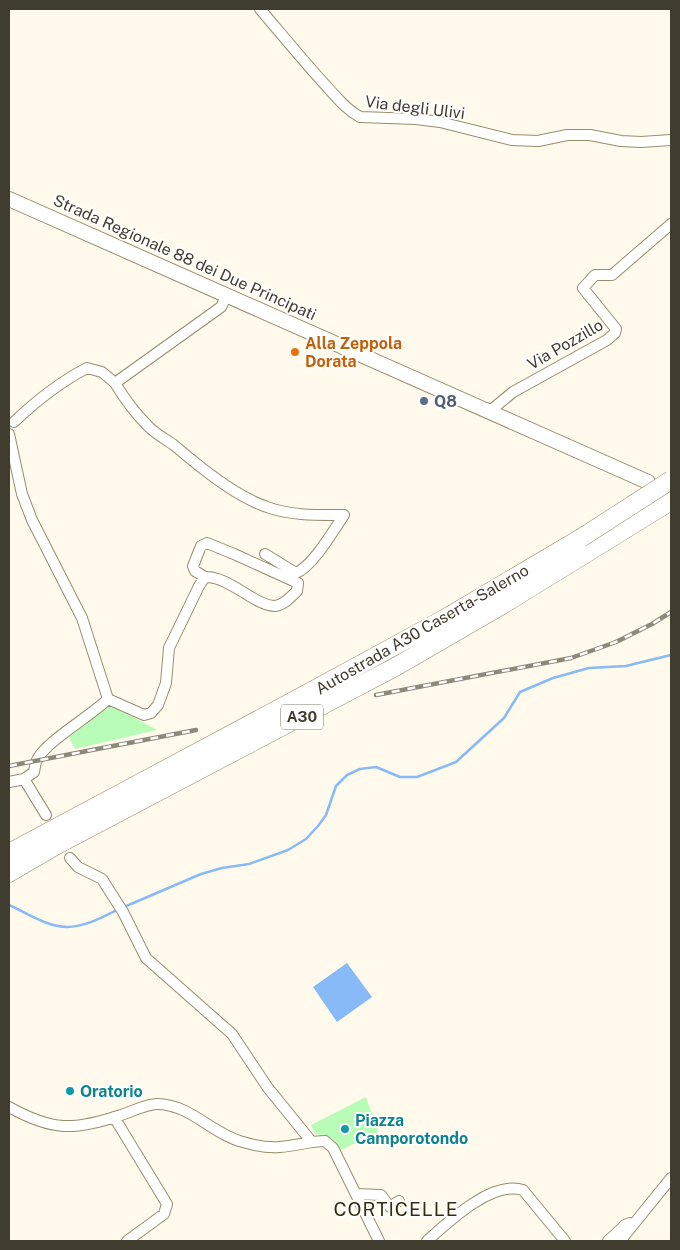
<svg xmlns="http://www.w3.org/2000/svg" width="680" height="1250" font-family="'Public Sans',sans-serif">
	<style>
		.green { fill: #b9fcb8 }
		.water { fill: #87baf6 }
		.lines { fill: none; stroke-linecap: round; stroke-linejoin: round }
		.stream { stroke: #87baf6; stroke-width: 2.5 }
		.minor-casing { stroke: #988d6c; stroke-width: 12 }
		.secondary-casing { stroke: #988d6c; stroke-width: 16 }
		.motorway-casing { stroke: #988d6c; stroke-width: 19 }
		.minor { stroke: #fff; stroke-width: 10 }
		.secondary { stroke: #fff; stroke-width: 14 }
		.motorway { stroke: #fff; stroke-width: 18 }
		.rail-casing { stroke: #8c887a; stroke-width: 4.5 }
		.rail { stroke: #fff; stroke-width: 2.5; stroke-dasharray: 8; stroke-linecap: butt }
		.motorway-bridge-casing { stroke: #988d6c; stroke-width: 19; stroke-linecap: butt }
		.motorway-bridge { stroke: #fff; stroke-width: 18 }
		.food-dot { fill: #e8710a; stroke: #fff; stroke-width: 2 }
		.service-dot { fill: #5c6f8a; stroke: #fff; stroke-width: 2 }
		.culture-dot { fill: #0f9aa8; stroke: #fff; stroke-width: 2 }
		.labels { text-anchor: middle; stroke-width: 4; stroke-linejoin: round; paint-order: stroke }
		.shield { fill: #fff; stroke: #79766d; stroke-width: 1 }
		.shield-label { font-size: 15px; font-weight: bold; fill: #403c2e }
		.street-label { font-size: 16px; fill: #403c2e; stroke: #fff }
		.food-label { font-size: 16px; font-weight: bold; fill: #c56008; stroke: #fff; text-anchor: start }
		.service-label { font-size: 16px; font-weight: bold; fill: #4e5e75; stroke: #fff; text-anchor: start }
		.culture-label { font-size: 16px; font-weight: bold; fill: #0d838f; stroke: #fff; text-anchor: start }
		.quarter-label { font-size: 19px; letter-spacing: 1px; fill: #362d0e; stroke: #fff }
	</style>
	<rect width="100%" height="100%" fill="#fffaec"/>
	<!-- green -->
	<path class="green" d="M 111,705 L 157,730 L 75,749 L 69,737 Z
		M 366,1097 L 378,1132 L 341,1150 C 334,1138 329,1135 315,1134 L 311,1125 Z"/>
	<!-- water -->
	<path class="water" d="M 347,963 L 372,997 L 337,1022 L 313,987 Z"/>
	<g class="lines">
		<!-- stream -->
		<path class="stream" d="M 9,905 C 27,913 47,927 67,927 C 85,927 103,917 119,909
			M 124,907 L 201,874 L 222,868 L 249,864 L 288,850 L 306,839 L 318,826 L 326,815 L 336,786 L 347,775 L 360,769 L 376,767 L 400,777 L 417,777 L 456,762 L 504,718 L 520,692 L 553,678 L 589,668 L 626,666 L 671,655"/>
		<defs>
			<path id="minor" d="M 260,9 C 283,36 305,63 329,89 C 338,99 347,110 360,117 L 416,119 L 440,122 L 512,140 L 538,141 L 567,135 L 590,135 L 621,141 L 641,142 L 671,140
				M 115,383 C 124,398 135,413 147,425 C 155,434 166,439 175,446 C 201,468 235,496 267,507 C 291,516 319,515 344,515
				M 490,411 L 513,392 L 607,340 L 615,333 L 616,329 L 583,288 L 595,275 L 612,275 L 671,224
				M 14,422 C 36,401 60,382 87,368 L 102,372 L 115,383 L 221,307 L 227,295
				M 9,434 L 22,494 L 32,520 L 82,618 L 108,699 L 144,715 L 151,713 L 158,705 L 166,683 L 169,648 L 199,586 L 205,577 C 229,576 255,606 275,606 C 284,605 291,597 297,591 L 298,583 L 234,554 L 207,543 L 201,546 L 193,566 L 195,571 L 205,577
				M 265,554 L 296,573 C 313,566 333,531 344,515
				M 24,779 L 34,772 C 35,768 35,763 37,760 C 45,742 91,716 108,699
				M 9,782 L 24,779 L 46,815
				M 70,858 L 78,867 L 102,879 L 123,912 L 146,958 L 232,1034 L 268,1088 L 311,1141
				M 9,1107 C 52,1131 74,1131 121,1115 C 131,1112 146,1104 157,1104 C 190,1104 212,1134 243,1142 C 253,1145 269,1148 280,1147 C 296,1146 310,1141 325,1141 L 333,1148 L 379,1241
				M 114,1117 L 167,1204 L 164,1214 L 127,1241
				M 356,1194 L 381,1195 L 390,1207 L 399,1201
				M 427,1241 C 448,1222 492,1180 523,1190 L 565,1241
				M 608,1241 L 625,1225 L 630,1223
				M 620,1241 L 671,1178"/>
			<path id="secondary" d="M 9,199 L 648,482"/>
			<path id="motorway" d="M 9,853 L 310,692 L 444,619 L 581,538
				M 9,873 L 55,846 L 397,666 L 504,604 L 671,501"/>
		</defs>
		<!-- minor casing -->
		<use href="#minor" class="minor-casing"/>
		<!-- secondary casing -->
		<use href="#secondary" class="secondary-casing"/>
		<!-- motorway casing -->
		<use href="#motorway" class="motorway-casing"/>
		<!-- minor -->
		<use href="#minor" class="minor"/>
		<!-- secondary -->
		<use href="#secondary" class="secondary"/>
		<!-- motorway -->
		<use href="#motorway" class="motorway"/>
		<defs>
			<path id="rail" d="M 376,695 L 571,658 L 616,642 L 652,624 L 671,612
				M 9,766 L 196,730"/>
		</defs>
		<!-- rail casing -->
		<use href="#rail" class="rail-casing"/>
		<!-- rail -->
		<use href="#rail" class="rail"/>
		<defs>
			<path id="motorway-bridge" d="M 581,538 L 671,480"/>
		</defs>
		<!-- motorway-bridge casing -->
		<use href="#motorway-bridge" class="motorway-bridge-casing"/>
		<!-- motorway-bridge -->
		<use href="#motorway-bridge" class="motorway-bridge"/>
	</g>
	<!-- markers -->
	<circle class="food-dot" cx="295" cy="352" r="5"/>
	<circle class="service-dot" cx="424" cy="401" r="5"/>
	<g class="culture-dot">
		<circle cx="70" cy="1091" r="5"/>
		<circle cx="345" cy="1129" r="5"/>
	</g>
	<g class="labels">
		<!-- shield labels -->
		<rect class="shield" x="281" y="704.5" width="42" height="25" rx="4"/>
		<g class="shield-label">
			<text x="302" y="722">A30</text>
		</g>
		<!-- street labels -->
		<g class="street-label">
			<text transform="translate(415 107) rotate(7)" y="6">Via degli Ulivi</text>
			<text transform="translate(185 257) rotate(24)" y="6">Strada Regionale 88 dei Due Principati</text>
			<text transform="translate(565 344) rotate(-30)" y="6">Via Pozzillo</text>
			<text transform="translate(422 629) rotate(-30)" y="6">Autostrada A30 Caserta-Salerno</text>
		</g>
		<!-- food labels -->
		<g class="food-label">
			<text x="305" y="349">Alla Zeppola<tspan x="305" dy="18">Dorata</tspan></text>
		</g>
		<!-- service labels -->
		<g class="service-label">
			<text x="434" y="407">Q8</text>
		</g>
		<!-- culture labels -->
		<g class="culture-label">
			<text x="80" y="1097">Oratorio</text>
			<text x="355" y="1126">Piazza<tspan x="355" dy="18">Camporotondo</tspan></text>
		</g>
		<!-- quarter labels -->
		<g class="quarter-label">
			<text x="396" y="1216">CORTICELLE</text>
		</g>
	</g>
	<!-- border -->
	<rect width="680" height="1250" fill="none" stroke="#403c2e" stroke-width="20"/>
</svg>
